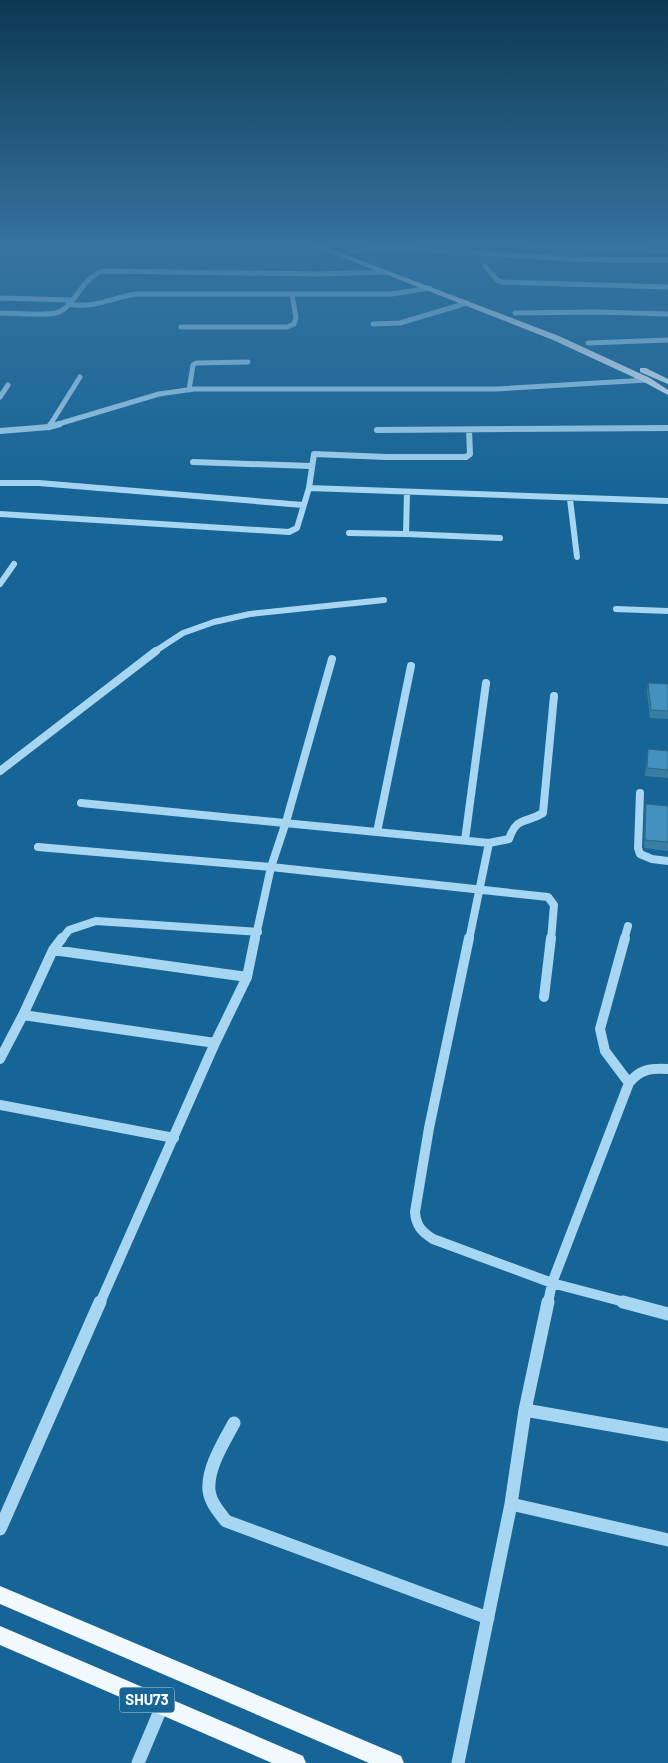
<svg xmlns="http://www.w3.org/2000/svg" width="668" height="1763" font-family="Barlow,sans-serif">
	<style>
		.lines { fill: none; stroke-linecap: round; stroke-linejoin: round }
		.minor-far4 { stroke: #a7d6f2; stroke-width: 5 }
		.minor-far3 { stroke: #a7d6f2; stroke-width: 6 }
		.minor-far2 { stroke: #a7d6f2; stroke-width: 8 }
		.minor-far1 { stroke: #a7d6f2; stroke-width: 10 }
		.minor { stroke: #a7d6f2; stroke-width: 13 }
		.major { fill: #f1f9ff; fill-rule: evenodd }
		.wall { fill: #3a7da3 }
		.building { fill: #4391be; stroke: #2f6685 }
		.labels { text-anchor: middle; stroke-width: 5; stroke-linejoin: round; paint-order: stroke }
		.shield { fill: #166596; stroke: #b9d1e0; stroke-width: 1 }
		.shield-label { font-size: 15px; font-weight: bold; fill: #fff }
	</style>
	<rect width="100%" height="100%" fill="#166596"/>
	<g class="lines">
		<!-- minor-far4 -->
		<path class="minor-far4" d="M 533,245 L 668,251
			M 348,251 C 423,246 498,255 573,259 C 604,260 636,260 668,260
			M 485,266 L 497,280 L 502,282 L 668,287
			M 0,298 L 71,300
			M 68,304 C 95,309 110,298 136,294 L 392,294 L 430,288
			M 0,313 C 15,313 42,316 56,313 C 73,309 82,278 102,271 L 319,274 L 386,272
			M 515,313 L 596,312 L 668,314
			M 373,324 L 400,323 L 467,303
			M 181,327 L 287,327 L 294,324 L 296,318 L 292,294
			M 588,343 L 668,340
			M 189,390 L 193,365 L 196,363 L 248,362
			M 0,397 L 8,385
			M 50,425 L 80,377
			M 55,425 L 159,394 L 194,389 L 497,389 L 647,380"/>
		<!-- minor-far3 -->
		<path class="minor-far3" d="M 49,427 L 51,424
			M 377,430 L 668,428
			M 0,431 L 49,427 L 60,424
			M 193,462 L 311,466
			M 0,483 L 39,483 L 303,505
			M 309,488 L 668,501
			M 407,492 L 406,534 L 500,538
			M 570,499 L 577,557
			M 0,514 L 289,532 L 297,528 L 309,488 L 314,454 L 386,457 L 466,457 L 470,454 L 469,430
			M 349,533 L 406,534
			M 0,584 L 14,564
			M 616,609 L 668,611
			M 154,652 L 183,633 L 214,622 L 250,614 L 384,600"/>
		<!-- minor-far2 -->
		<path class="minor-far2" d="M 0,771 L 156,651
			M 640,793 L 638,848 L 640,854 L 652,859 L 668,861
			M 81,803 L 489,843 L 469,940
			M 377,832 L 411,666
			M 465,840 L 486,683
			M 489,843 L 509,839 C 517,816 525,824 543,813 L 554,696
			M 38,847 L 271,867 L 548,897 L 554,905 L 551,940
			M 61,940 L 69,930 L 96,921 L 258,932
			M 255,940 L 271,867 L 286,822 L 332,659
			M 624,940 L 628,926"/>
		<!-- minor-far1 -->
		<path class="minor-far1" d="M 469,938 L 429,1128 L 415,1212 C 416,1226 422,1232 433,1239 L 552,1283 L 628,1303
			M 625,938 L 600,1029 L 605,1051 L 629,1083
			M 53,950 L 62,938
			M 544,997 L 551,938
			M 23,1015 L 53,950 L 247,977
			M 0,1059 L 23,1015 L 215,1043
			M 0,1105 L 174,1138
			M 100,1303 L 215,1043 L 247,977 L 255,938
			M 548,1303 L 552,1283 L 629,1083 C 640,1069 651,1068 668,1069"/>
		<!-- minor -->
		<path class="minor" d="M 623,1302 L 668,1314
			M 525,1410 L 668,1435
			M 234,1423 C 224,1442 207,1468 209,1490 C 210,1502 219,1512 226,1521 L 488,1618
			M 511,1504 L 668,1540
			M 0,1529 L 100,1302
			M 138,1763 L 162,1706
			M 458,1763 L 511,1504 L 525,1410 L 548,1302"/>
		<!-- major -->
		<path class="major" d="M 311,245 L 320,245 L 559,336 L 650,378 L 668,390 L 668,395 L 644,382 L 553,340 Z
			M 640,368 L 646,368 L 668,379 L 668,384 L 640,372 Z
			M 0,1586 L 401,1756 L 404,1763 L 369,1763 L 0,1604 Z
			M 0,1626 L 303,1756 L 306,1763 L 272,1763 L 0,1645 Z"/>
	</g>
	<!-- wall -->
	<path class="wall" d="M 648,683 L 668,684 L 668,719 L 650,718 L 647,692 Z
		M 648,749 L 668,751 L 668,778 L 645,776 Z
		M 646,804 L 668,806 L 668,851 L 644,848 L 645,812 Z"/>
	<!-- building -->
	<path class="building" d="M 648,683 L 668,684 L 668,711 L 651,710 Z
		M 648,749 L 668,751 L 668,770 L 647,768 Z
		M 646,804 L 668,806 L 668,842 L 645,840 Z"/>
	<!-- sky -->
	<linearGradient id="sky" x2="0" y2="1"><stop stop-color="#0c3852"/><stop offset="0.5" stop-color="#3673a0"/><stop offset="1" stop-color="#3673a0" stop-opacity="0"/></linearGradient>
	<rect width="668" height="492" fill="url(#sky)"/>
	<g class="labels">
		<!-- shield labels -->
		<rect class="shield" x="119.5" y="1687.5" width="55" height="25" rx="4"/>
		<g class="shield-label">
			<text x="147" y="1705">SHU73</text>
		</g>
	</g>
</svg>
